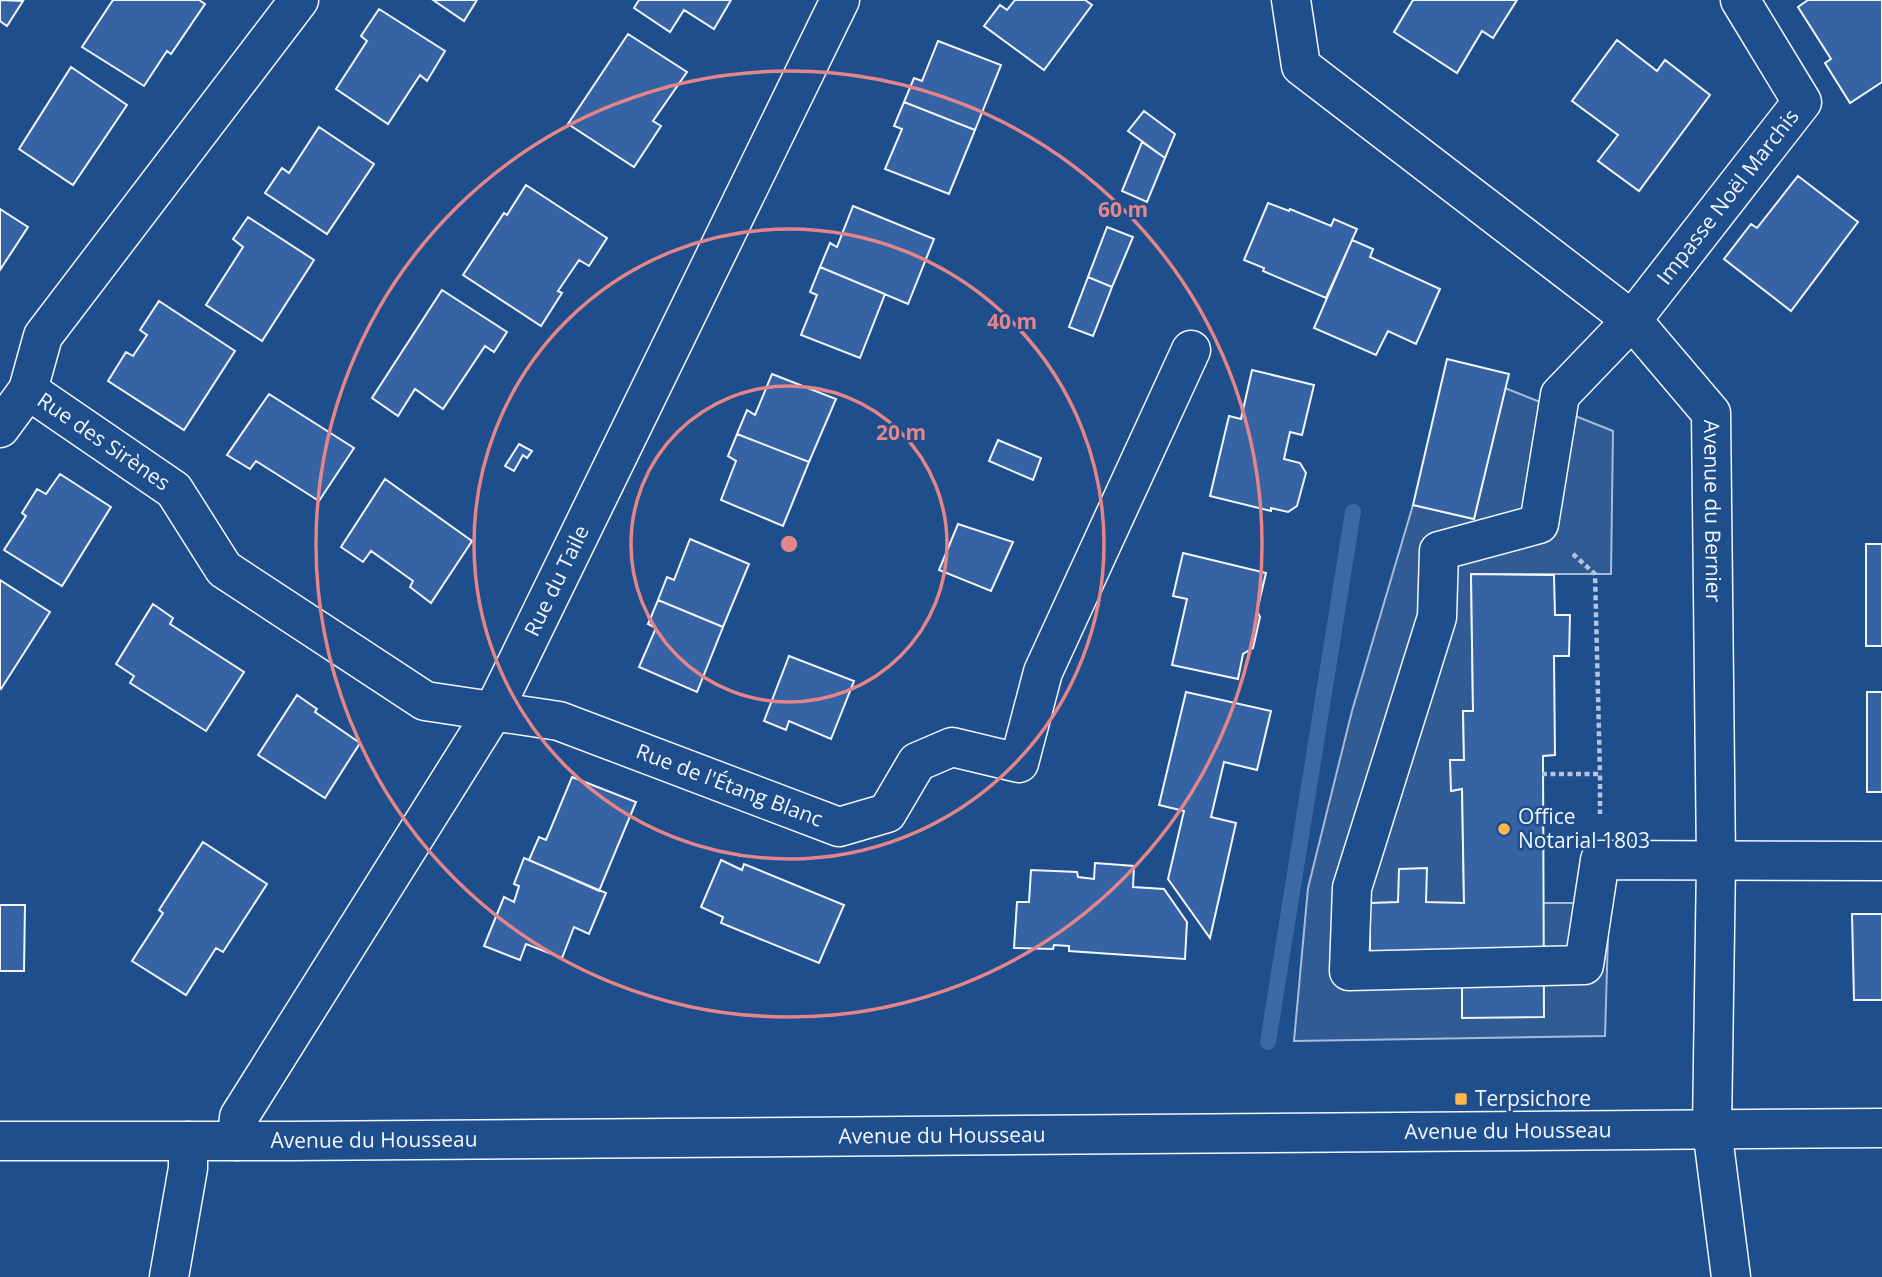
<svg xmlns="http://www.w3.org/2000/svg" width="1882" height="1277" font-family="'Open Sans',sans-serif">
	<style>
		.parking { fill: #305b95; stroke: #a8bbd7; stroke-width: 2 }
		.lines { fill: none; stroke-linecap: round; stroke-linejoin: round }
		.stream { stroke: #3b69a3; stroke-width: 16 }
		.building { fill: #3563a3; stroke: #f2f6ff; stroke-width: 2 }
		.minor-casing { stroke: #f2f6ff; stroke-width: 41 }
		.path { stroke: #b3c4dc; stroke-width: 4.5; stroke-dasharray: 5 3.5; stroke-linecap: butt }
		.minor { stroke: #1f4e8c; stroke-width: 38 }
		.ring { fill: none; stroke: #e38589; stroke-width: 3.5 }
		.poi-dot { fill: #ffb74d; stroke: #1f4e8c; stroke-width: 2.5 }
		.labels { text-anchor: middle; stroke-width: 5; stroke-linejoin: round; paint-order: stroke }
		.street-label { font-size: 21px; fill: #f2f6ff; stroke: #1f4e8c }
		.poi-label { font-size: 21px; fill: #f2f6ff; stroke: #1f4e8c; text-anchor: start }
		.centre { fill: #e38589; stroke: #1f4e8c; stroke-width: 3.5 }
		.ring-label { font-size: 21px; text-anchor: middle; font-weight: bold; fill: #e38589; stroke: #1f4e8c; stroke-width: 5; stroke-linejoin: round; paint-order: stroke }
	</style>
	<rect width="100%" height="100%" fill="#1f4e8c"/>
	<!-- parking -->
	<path class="parking" d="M 1505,388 L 1613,431 L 1611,574 L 1471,574 L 1473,711 L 1463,712 L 1464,760 L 1451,760 L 1451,791 L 1462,789 L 1464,903 L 1609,903 L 1605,1036 L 1294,1041 L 1308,888 L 1352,711 L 1413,505 L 1474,519 Z"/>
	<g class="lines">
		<!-- stream -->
		<path class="stream" d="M 1268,1042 L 1353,512"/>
	</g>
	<!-- building -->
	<path class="building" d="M 0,0 L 23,1 L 7,26 L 0,21 Z
		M 113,0 L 199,0 L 205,4 L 171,54 L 167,51 L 144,86 L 82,47 Z
		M 433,0 L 477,0 L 464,21 Z
		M 639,0 L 731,0 L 714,29 L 684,10 L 670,32 L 634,8 Z
		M 1015,0 L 1085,0 L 1092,5 L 1044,70 L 984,26 L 1000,5 L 1007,10 Z
		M 1413,0 L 1517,0 L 1493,38 L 1482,31 L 1457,73 L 1394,32 Z
		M 1808,0 L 1882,0 L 1882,82 L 1850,103 L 1825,63 L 1831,59 L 1798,7 Z
		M 379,9 L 445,51 L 427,81 L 420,75 L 388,124 L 336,89 L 367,41 L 361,36 Z
		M 628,34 L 687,72 L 653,121 L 661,126 L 634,167 L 568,124 Z
		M 1617,40 L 1657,71 L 1665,60 L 1710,95 L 1639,191 L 1598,161 L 1618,135 L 1572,101 Z
		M 938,41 L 1001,65 L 975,130 L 904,102 L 914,78 L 922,81 Z
		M 71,67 L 127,105 L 73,185 L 19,149 Z
		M 904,102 L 975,130 L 949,194 L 885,169 L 902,129 L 894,126 Z
		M 1144,111 L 1175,134 L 1165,158 L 1128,131 Z
		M 319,127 L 374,164 L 327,234 L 265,193 L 282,168 L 289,173 Z
		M 1142,142 L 1165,158 L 1147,202 L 1122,191 Z
		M 1798,176 L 1858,222 L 1791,311 L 1724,259 L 1751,224 L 1757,228 Z
		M 526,185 L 607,238 L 589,266 L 579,260 L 558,291 L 562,293 L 541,326 L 463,275 L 504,213 L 507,215 Z
		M 1268,203 L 1289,211 L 1290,209 L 1331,226 L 1334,219 L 1357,229 L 1326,298 L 1263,271 L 1264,268 L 1244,260 Z
		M 853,206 L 934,239 L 908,304 L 820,267 L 830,243 L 837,247 Z
		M 0,209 L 28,227 L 0,270 Z
		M 248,217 L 314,260 L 262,341 L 206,305 L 243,247 L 233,239 Z
		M 1107,227 L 1133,237 L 1112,287 L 1088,277 Z
		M 1352,240 L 1373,249 L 1370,257 L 1440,289 L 1416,344 L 1388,331 L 1376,355 L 1314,328 Z
		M 820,267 L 885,294 L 860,358 L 801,335 L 817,295 L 810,292 Z
		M 1088,277 L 1112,287 L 1093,336 L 1069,327 Z
		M 442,290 L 507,332 L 494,352 L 485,346 L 443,409 L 415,389 L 398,416 L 372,398 Z
		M 159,301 L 235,351 L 184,430 L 108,381 L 126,352 L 133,356 L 147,335 L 140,330 Z
		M 1447,359 L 1509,374 L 1474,519 L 1413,505 Z
		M 1252,370 L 1314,385 L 1302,435 L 1290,432 L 1284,459 L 1300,463 L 1306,473 L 1297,506 L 1288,512 L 1271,508 L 1271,511 L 1210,496 L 1229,416 L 1241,419 Z
		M 772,374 L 836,399 L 809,462 L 737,434 L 747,410 L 755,415 Z
		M 269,394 L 354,448 L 319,501 L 256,461 L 250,469 L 227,455 Z
		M 737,434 L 809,462 L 783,526 L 721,500 L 736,461 L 728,456 Z
		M 998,440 L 1041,458 L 1033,480 L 989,461 Z
		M 519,444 L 532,451 L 527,458 L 523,455 L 514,471 L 505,466 Z
		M 60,474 L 111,507 L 62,586 L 4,550 L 26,516 L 22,513 L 37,489 L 46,494 Z
		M 385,479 L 472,541 L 431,603 L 410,587 L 413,581 L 371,551 L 363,562 L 341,547 Z
		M 958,524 L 1013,542 L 991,591 L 939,570 Z
		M 690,539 L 749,564 L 723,627 L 658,600 L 667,577 L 674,580 Z
		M 1866,544 L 1882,544 L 1882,646 L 1866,646 Z
		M 1183,553 L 1266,573 L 1257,611 L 1260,617 L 1253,648 L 1243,654 L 1238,679 L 1172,665 L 1187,599 L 1173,596 Z
		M 1471,574 L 1554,575 L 1555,615 L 1570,615 L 1569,656 L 1554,656 L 1555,755 L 1543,756 L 1544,1017 L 1462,1018 L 1462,984 L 1370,984 L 1370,903 L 1398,902 L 1399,869 L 1427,868 L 1426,902 L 1464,903 L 1462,789 L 1451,791 L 1450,760 L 1464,760 L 1463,711 L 1473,711 Z
		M 0,580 L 50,612 L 1,689 L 0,688 Z
		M 658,600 L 723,627 L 697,692 L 639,667 L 656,628 L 648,624 Z
		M 153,604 L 173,618 L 170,624 L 244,672 L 206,731 L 130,683 L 134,676 L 116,664 Z
		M 789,656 L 854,681 L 831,739 L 789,721 L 786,730 L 764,721 Z
		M 1186,692 L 1271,711 L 1257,770 L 1224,762 L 1211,817 L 1236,823 L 1210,938 L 1168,879 L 1184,811 L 1159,805 Z
		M 1867,692 L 1882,692 L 1882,792 L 1867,792 Z
		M 297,695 L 317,709 L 315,712 L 360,743 L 325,798 L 258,755 Z
		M 572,777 L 636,802 L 599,891 L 529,860 L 539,837 L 546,840 Z
		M 203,842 L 267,884 L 223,952 L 216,948 L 186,995 L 132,961 L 163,913 L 159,910 Z
		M 524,858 L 606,893 L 589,934 L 574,927 L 562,958 L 526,944 L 520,960 L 484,946 L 504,897 L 514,902 L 519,886 L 514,884 Z
		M 721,860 L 742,870 L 744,864 L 844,905 L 819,963 L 721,923 L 723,917 L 701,907 Z
		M 1095,863 L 1134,866 L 1133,887 L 1164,889 L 1187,922 L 1185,959 L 1069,951 L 1069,946 L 1054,945 L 1053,949 L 1014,948 L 1017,902 L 1029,902 L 1031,870 L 1077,872 L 1078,877 L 1094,879 Z
		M 0,905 L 25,905 L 24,971 L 0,971 Z
		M 1852,914 L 1882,914 L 1882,1000 L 1854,1000 Z"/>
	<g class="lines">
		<defs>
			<g id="minor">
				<path id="s1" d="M 299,0 L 43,336 L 28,390 L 174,490 L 224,569 L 425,701 L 559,721 L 839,827 L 887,813 L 917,762 L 952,747 L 1019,763 L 1043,672 L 1191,350"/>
				<path id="s2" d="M 1291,0 L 1301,66 L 1632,320 L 1711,413 L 1716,862 L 1712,1129 L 1731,1277"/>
				<path d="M 1740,0 L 1802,102 L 1632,320 L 1560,395 L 1539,524 L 1439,551 L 1437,617 L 1352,888 L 1349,971 L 1584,965 L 1600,860 L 1882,861"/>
				<path d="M 0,428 L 28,390"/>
				<path id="s3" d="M 0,1141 L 291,1141 L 1882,1128"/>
				<path id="s4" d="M 237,1141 L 239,1117 L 493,712 L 840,0"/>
				<path d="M 169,1277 L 188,1168 L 188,1141"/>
			</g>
		</defs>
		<!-- minor casing -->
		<use href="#minor" class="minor-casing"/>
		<!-- path -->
		<path class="path" d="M 1573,554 L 1595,574 L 1600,774
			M 1542,774 L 1600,774 L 1600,814"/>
		<!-- minor -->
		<use href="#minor" class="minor"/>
	</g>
	<!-- distance rings -->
	<g class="ring">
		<circle cx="789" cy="544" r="158"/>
		<circle cx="789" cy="544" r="315"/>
		<circle cx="789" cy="544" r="473"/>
	</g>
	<!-- markers -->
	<g class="poi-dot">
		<circle cx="1504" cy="829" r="7"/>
		<rect x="1454" y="1092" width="14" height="14" rx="3.5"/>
	</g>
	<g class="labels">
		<!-- street labels -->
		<g class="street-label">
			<text transform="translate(1728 197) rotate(-52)" y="7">Impasse Noël Marchis</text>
			<text dy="7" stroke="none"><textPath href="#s1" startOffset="570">Rue des Sirènes</textPath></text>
			<text dy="7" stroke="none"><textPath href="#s2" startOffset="704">Avenue du Bernier</textPath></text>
			<text dy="7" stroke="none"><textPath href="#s4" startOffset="648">Rue du Taile</textPath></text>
			<text dy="7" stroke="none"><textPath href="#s1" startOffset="1307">Rue de l'Étang Blanc</textPath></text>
			<text dy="7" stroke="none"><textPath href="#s3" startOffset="1508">Avenue du Housseau</textPath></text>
			<text dy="7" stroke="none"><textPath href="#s3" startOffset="942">Avenue du Housseau</textPath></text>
			<text dy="7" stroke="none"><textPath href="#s3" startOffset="374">Avenue du Housseau</textPath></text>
		</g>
		<!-- poi labels -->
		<g class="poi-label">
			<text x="1518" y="824">Office<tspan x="1518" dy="24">Notarial 1803</tspan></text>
			<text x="1475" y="1106">Terpsichore</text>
		</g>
	</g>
	<circle cx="789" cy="544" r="10" class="centre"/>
	<g class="ring-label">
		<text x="1123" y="217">60 m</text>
		<text x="1012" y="329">40 m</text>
		<text x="901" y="440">20 m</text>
	</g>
</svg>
